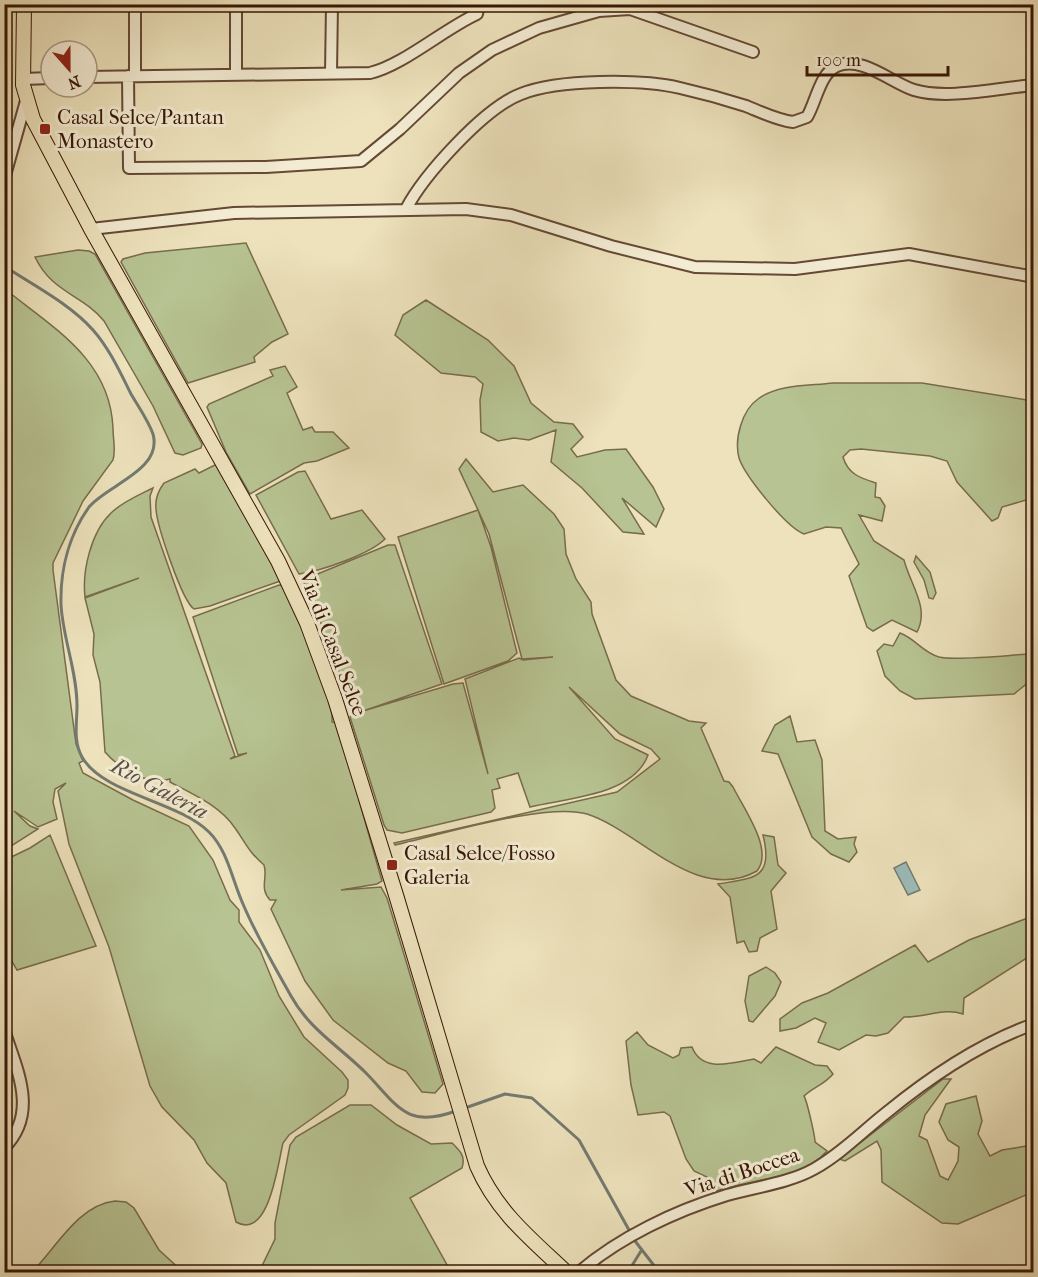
<svg xmlns="http://www.w3.org/2000/svg" width="1038" height="1277" font-family="'IM FELL French Canon',serif">
	<style>
		.green { fill: #b7c392; stroke: #786c4c; stroke-width: 1.5 }
		.water { fill: #9bbcb8; stroke: #737a71; stroke-width: 1.5 }
		.lines { fill: none; stroke-linecap: round; stroke-linejoin: round }
		.stream { stroke: #737a71; stroke-width: 3 }
		.minor-casing { stroke: #654934; stroke-width: 14 }
		.major-casing { stroke: #381606; stroke-width: 16 }
		.minor { stroke: #f3ecd3; stroke-width: 10 }
		.major { stroke: #ede2bc; stroke-width: 14 }
		.poi-dot { fill: #8f2418; stroke: #f3ecd3; stroke-width: 2 }
		.labels { text-anchor: middle; stroke-width: 6; stroke-linejoin: round; paint-order: stroke }
		.poi-label { font-size: 21px; fill: #381606; stroke: #f3ecd3; text-anchor: start }
		.street-label { font-size: 21px; fill: #381606; stroke: #f3ecd3 }
		.water-label { font-size: 22px; font-style: italic; fill: #5b5044; stroke: #f3ecd3 }
	</style>
	<rect width="100%" height="100%" fill="#ede2bc"/>
	<filter id="stains"><feTurbulence type="fractalNoise" baseFrequency=".00333" numOctaves="4"/><feColorMatrix values="0 0 0 0 .2 0 0 0 0 .09 0 0 0 0 .02 0 0 0 .5 -.17"/></filter>
	<radialGradient id="worn" r=".72"><stop offset=".6" stop-color="#630" stop-opacity="0"/><stop offset="1" stop-color="#630" stop-opacity=".3"/></radialGradient>
	<!-- green -->
	<path class="green" d="M 246,243 L 288,334 L 272,342 L 254,357 L 255,362 L 188,383 L 121,262 L 123,259 L 145,253 Z
		M 78,250 L 89,251 L 95,254 L 202,444 L 201,448 L 183,455 L 175,453 L 153,406 L 104,321 C 82,294 52,293 35,257 Z
		M 5,289 C 53,328 110,359 113,428 C 113,440 116,450 113,460 L 83,501 L 53,563 L 53,570 L 76,744 L 83,761 L 79,763 L 83,773 L 133,800 L 189,826 L 213,860 L 230,900 L 239,910 L 239,922 L 260,950 L 279,996 L 304,1037 L 342,1072 L 348,1080 L 348,1088 L 345,1095 L 289,1135 L 283,1143 C 278,1163 269,1241 236,1222 L 226,1183 L 207,1163 L 194,1140 L 162,1107 L 150,1086 L 109,947 L 69,844 L 58,791 L 66,783 L 55,789 L 53,802 L 57,819 L 38,827 L 14,811 L 30,826 L 38,829 L 5,850 L 5,802 L 9,805 L 4,800 Z
		M 426,300 L 488,340 L 514,366 L 531,403 L 554,422 L 573,424 L 583,437 L 571,449 L 577,457 L 605,450 L 626,449 L 653,487 L 664,509 L 656,527 L 622,498 L 644,534 L 623,532 L 582,488 L 551,462 L 556,430 L 529,440 L 514,438 L 498,441 L 481,432 L 480,400 L 483,384 L 475,377 L 441,373 L 395,335 L 403,315 Z
		M 285,366 L 297,387 L 287,393 L 303,430 L 312,427 L 315,432 L 333,432 L 349,448 L 317,461 L 304,463 L 250,494 L 226,452 L 207,407 L 209,404 L 273,376 L 270,370 Z
		M 833,383 L 922,383 L 1033,401 L 1033,498 L 1002,507 L 998,518 L 992,521 L 957,482 L 947,461 L 930,456 L 861,449 L 850,450 L 843,457 C 848,474 860,478 876,483 L 875,497 L 880,498 L 885,506 L 882,521 L 859,515 L 874,541 L 904,560 C 910,584 930,608 917,632 L 892,620 L 873,631 L 867,627 L 849,576 L 859,564 L 841,528 L 826,527 L 804,534 C 786,527 745,476 739,458 C 734,439 742,410 758,399 C 778,384 809,386 833,383 Z
		M 466,459 L 493,492 L 523,485 L 554,514 L 564,529 L 566,554 L 576,579 L 591,602 L 592,614 L 616,680 L 631,696 L 689,721 L 706,723 L 701,728 L 724,781 L 729,782 L 733,787 C 744,809 774,850 757,871 C 696,905 640,831 587,814 C 547,802 440,835 395,845 L 394,843 L 617,792 L 660,759 L 651,749 L 620,734 L 569,687 L 615,739 L 648,755 C 633,796 566,798 530,807 L 518,773 L 497,779 L 500,788 L 492,790 L 495,808 L 491,812 L 402,833 L 387,830 L 384,825 L 350,717 L 353,714 L 330,645 L 303,580 L 388,545 L 395,545 L 442,684 L 363,711 L 453,684 L 463,683 L 488,774 L 465,679 L 519,658 L 523,660 L 553,657 L 522,659 L 489,534 L 478,510 L 491,547 L 517,653 L 508,661 L 444,684 L 398,537 L 478,510 L 459,469 Z
		M 219,463 L 283,580 L 210,606 L 194,609 C 182,601 157,526 156,509 C 155,500 158,491 164,483 L 195,469 L 199,473 Z
		M 305,471 L 331,519 L 362,510 L 385,539 C 370,554 321,571 299,574 L 256,495 L 298,472 Z
		M 153,488 L 150,496 L 151,517 L 235,756 L 230,759 L 247,753 L 238,755 L 193,617 L 279,585 L 284,586 C 297,613 334,695 332,722 L 337,723 L 382,881 L 377,884 L 341,890 L 381,887 L 387,898 L 443,1084 L 435,1093 L 422,1092 L 406,1071 L 388,1063 L 333,1020 L 305,981 L 271,909 L 276,900 L 270,900 C 259,888 268,878 264,865 C 248,851 247,845 235,828 C 220,806 193,794 170,782 L 170,779 C 147,786 120,769 105,752 L 100,682 L 93,655 L 94,634 L 85,598 L 139,578 L 85,597 C 82,571 91,532 111,513 C 122,502 139,495 153,488 Z
		M 916,556 L 930,572 L 936,593 L 933,599 L 929,598 L 924,580 L 914,562 Z
		M 900,633 C 916,639 922,652 939,657 C 956,661 1010,655 1030,654 L 1034,662 L 1030,681 L 1014,694 L 915,699 L 900,691 L 885,676 L 877,651 L 884,644 L 893,646 Z
		M 790,716 L 797,742 L 815,740 L 822,760 L 825,831 L 838,839 L 856,837 L 854,844 L 857,852 L 849,862 L 831,854 L 812,837 L 778,754 L 762,751 L 775,725 Z
		M 50,835 L 96,946 L 17,970 L 5,949 L 5,860 L 30,848 Z
		M 763,835 L 774,837 L 778,865 L 786,873 L 771,891 L 777,929 L 760,938 L 757,951 L 749,952 L 744,941 L 737,943 L 730,897 L 718,884 C 754,878 774,879 763,835 Z
		M 1033,916 L 1033,954 L 964,998 L 963,1014 C 944,1007 925,1018 904,1017 L 888,1033 L 876,1036 L 866,1035 L 839,1050 L 818,1042 L 826,1023 L 815,1018 L 796,1028 L 780,1031 L 780,1019 L 802,1003 L 828,993 L 915,945 L 928,962 L 969,940 Z
		M 766,967 L 775,973 L 781,982 L 775,996 L 753,1022 L 749,1021 L 745,1001 L 749,976 Z
		M 637,1032 L 648,1045 L 673,1058 L 679,1055 L 681,1048 L 692,1047 C 702,1073 731,1063 754,1059 L 761,1063 L 776,1047 L 815,1065 L 827,1066 L 833,1074 C 825,1084 814,1087 804,1096 C 807,1101 815,1136 815,1142 L 827,1151 C 803,1180 750,1179 717,1191 L 707,1177 L 694,1171 L 686,1159 L 670,1116 L 664,1112 L 638,1115 L 631,1085 L 626,1041 Z
		M 943,1079 L 951,1079 L 925,1115 L 919,1136 L 927,1140 L 940,1176 L 948,1180 L 958,1161 L 959,1147 L 948,1140 L 939,1122 L 946,1104 L 976,1096 L 982,1121 L 978,1134 L 990,1156 L 1002,1150 L 1033,1145 L 1033,1192 L 958,1224 L 942,1223 L 882,1182 L 881,1150 L 877,1141 L 845,1161 L 839,1159 Z
		M 350,1105 L 371,1105 L 397,1125 L 431,1144 L 452,1143 C 460,1151 466,1156 462,1168 L 410,1198 L 451,1272 L 259,1272 L 275,1239 L 275,1223 L 290,1145 L 296,1137 Z
		M 115,1201 L 126,1202 L 134,1208 L 159,1250 L 183,1272 L 32,1272 C 56,1248 78,1205 115,1201 Z"/>
	<!-- water -->
	<path class="water" d="M 906,862 L 920,890 L 908,895 L 894,868 Z"/>
	<g class="lines">
		<!-- stream -->
		<path class="stream" d="M 4,266 C 33,285 70,304 93,330 C 109,348 120,372 131,394 C 138,406 148,420 153,434 C 163,470 107,485 89,507 C 69,535 60,570 61,605 C 63,639 77,671 77,706 C 77,723 73,741 82,757 C 103,794 178,801 209,832 C 228,851 232,880 243,904 C 256,935 274,966 291,996 C 309,1029 340,1047 366,1073 C 398,1106 406,1129 456,1111
			M 465,1108 L 505,1094 L 532,1098 L 579,1140 L 629,1230
			M 635,1241 L 659,1272
			M 628,1272 L 641,1251"/>
		<defs>
			<path id="minor" d="M 135,4 L 135,76
				M 236,4 L 236,74
				M 331,73 L 332,4
				M 128,76 L 129,168 L 266,167 L 361,161 L 400,129 L 459,73 L 492,50 L 539,28 L 599,11 L 630,9 L 753,52
				M 87,77 L 370,73 C 402,66 444,29 477,14 L 479,4
				M 23,79 L 51,78
				M 4,179 L 26,101
				M 406,209 C 424,175 484,108 521,94 C 558,79 641,79 680,88 C 702,93 724,99 746,106 C 761,112 777,120 793,122 L 807,117 C 816,102 820,73 837,66 C 861,55 892,83 914,90 C 946,100 999,88 1034,85
				M 91,229 L 234,213 L 466,209 L 511,215 L 611,246 L 695,267 L 795,269 L 909,254 L 1034,277
				M 4,1030 C 17,1070 39,1113 4,1148
				M 579,1272 C 620,1237 675,1211 727,1195 C 755,1187 789,1183 814,1169 C 841,1154 863,1131 886,1113 C 930,1077 980,1043 1034,1024"/>
			<path id="major" d="M 24,4 L 23,85 L 33,119 L 91,229 L 278,561 L 307,623 L 335,699 L 396,895 L 477,1166 C 497,1212 531,1239 566,1272"/>
		</defs>
		<!-- minor casing -->
		<use href="#minor" class="minor-casing"/>
		<!-- major casing -->
		<use href="#major" class="major-casing"/>
		<!-- minor -->
		<use href="#minor" class="minor"/>
		<!-- major -->
		<use href="#major" class="major"/>
	</g>
	<!-- markers -->
	<g class="poi-dot">
		<rect x="39" y="123" width="12" height="12" rx="3"/>
		<rect x="386" y="859" width="12" height="12" rx="3"/>
	</g>
	<g class="labels">
		<!-- poi labels -->
		<g class="poi-label">
			<text x="57" y="124">Casal Selce/Pantan<tspan x="57" dy="24">Monastero</tspan></text>
			<text x="404" y="860">Casal Selce/Fosso<tspan x="404" dy="24">Galeria</tspan></text>
		</g>
		<!-- street labels -->
		<g class="street-label">
			<text transform="translate(333 643) rotate(69)" y="7">Via di Casal Selce</text>
			<text transform="translate(742 1172) rotate(-18)" y="7">Via di Boccea</text>
		</g>
		<!-- water labels -->
		<g class="water-label">
			<text transform="translate(160 788) rotate(28)" y="8">Rio Galeria</text>
		</g>
	</g>
	<!-- margin -->
	<rect width="1038" height="1277" fill="none" stroke="#ede2bc" stroke-width="24"/>
	<rect x="6" y="6" width="1026" height="1265" fill="none" stroke="#381606" stroke-width="3"/>
	<rect x="12" y="12" width="1014" height="1253" fill="none" stroke="#381606" stroke-width="1.5"/>
	<!-- north arrow -->
	<g transform="translate(69 69) rotate(159)"><circle r="28" fill="#f3ecd3" stroke="#a89681" stroke-width="1.5"/>
	<path d="M0-4.5L10 22L0 15L-10 22Z" fill="#8f2418"/>
	<text y="-9" font-size="16" font-weight="bold" text-anchor="middle" fill="#381606">N</text>
	</g>
	<!-- scale -->
	<path d="M807 66v9h141v-9" fill="none" stroke="#381606" stroke-width="3"/>
	<text x="816" y="66" font-size="18" fill="#381606" stroke="#f3ecd3" stroke-width="4.5" paint-order="stroke">100 m</text>
	<rect width="100%" height="100%" filter="url(#stains)"/>
	<rect width="100%" height="100%" fill="url(#worn)"/>
</svg>
